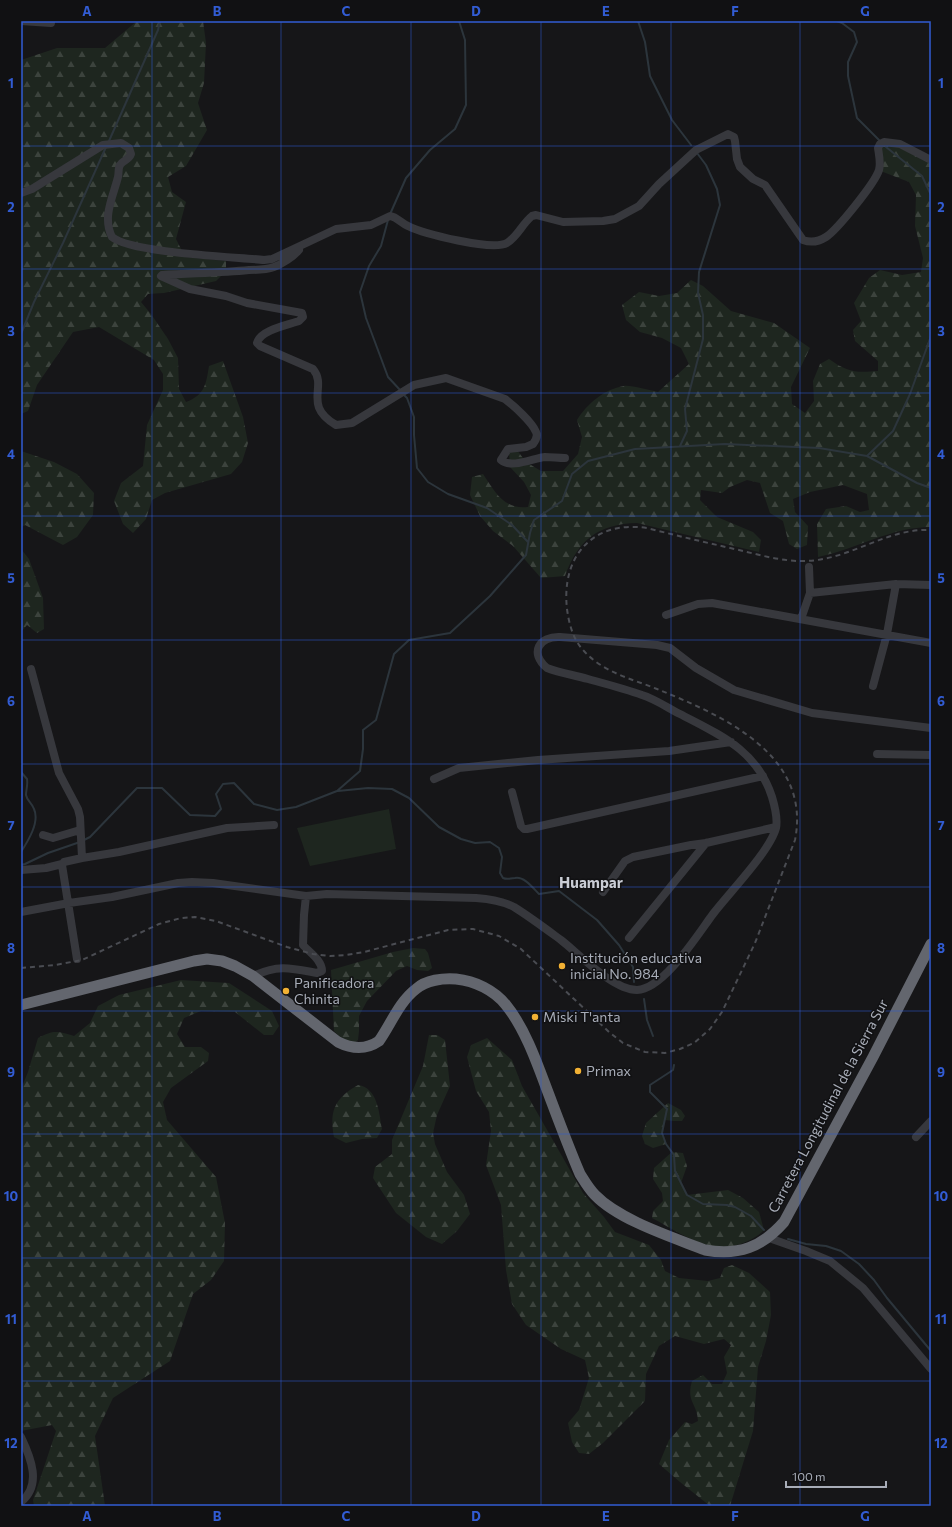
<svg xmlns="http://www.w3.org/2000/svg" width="952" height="1527" font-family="Commissioner,sans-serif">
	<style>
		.forest { fill: url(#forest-firs) }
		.pitch { fill: #1e261f }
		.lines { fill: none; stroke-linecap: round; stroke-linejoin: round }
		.stream { stroke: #2c353c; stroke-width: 2 }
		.minor { stroke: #37383d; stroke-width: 8 }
		.highway { stroke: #63666e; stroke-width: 11 }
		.rail { stroke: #4a4c52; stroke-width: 2; stroke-dasharray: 5 4; stroke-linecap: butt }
		.grid { fill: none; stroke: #325cd3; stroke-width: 1; stroke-opacity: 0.55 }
		.poi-dot { fill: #f2b134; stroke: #111113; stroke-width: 1.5 }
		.labels { text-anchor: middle; stroke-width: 3; stroke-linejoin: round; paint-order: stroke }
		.poi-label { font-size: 14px; fill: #a8adb8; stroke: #111113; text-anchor: start }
		.street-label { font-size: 14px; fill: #a8adb8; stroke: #111113 }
		.neighbourhood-label { font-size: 15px; font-weight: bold; fill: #c9ccd4; stroke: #111113 }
		.neatline { fill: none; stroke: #325cd3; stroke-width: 1.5 }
		.grid-label { font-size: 13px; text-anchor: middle; font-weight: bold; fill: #325cd3 }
	</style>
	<defs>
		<pattern id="forest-firs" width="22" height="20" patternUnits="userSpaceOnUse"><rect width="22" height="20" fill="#1e261f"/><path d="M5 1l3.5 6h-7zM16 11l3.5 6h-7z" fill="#3c433d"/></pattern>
	</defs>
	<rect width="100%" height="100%" fill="#161618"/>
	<!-- forest -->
	<path class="forest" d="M 137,21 L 203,21 L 206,43 L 204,83 L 198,103 L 207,130 L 186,166 L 168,177 L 172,192 L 186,202 L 176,239 L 185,257 L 226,261 L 226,271 L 216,281 L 164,293 L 148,294 L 141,302 L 151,314 L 168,339 L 178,358 L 179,389 L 186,402 C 205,395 206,384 209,366 L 223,361 L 243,417 L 248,443 L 242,462 L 231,474 L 165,493 L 152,500 L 146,519 L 133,533 L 123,524 L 114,501 L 121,483 L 143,466 L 147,425 L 163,390 L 163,374 L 154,360 L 99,327 L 73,332 L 37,385 L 28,411 L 21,414 L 21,60 L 57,48 L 105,48 Z
		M 884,141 L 931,158 L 931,527 C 891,527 857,549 818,557 L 817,524 L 826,509 L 846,506 L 860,512 L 869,510 L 867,494 L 843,485 L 810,492 L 793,499 L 795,512 L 808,526 L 807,545 L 797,549 L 789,544 L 783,521 L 770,513 L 760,483 L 747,480 L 730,487 L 722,493 L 701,490 L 700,500 L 717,517 L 753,532 L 761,540 L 759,552 L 637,523 C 598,524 578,540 565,576 L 541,578 L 513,546 L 493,531 L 480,516 L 470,495 L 472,477 L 483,474 C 495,492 504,510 528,507 L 531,495 L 524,482 L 510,467 L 509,451 L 517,450 L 526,462 L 541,471 L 563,471 L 578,454 L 582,437 L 577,420 C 587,404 604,389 624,386 C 630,385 649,390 658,392 L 689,364 L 681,348 L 662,338 L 640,332 L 626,320 L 622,305 L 639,292 L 659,296 L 677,293 L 691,280 L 703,286 L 731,311 L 774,323 L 810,348 L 791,387 L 792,404 L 805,413 L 814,401 L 813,381 L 820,364 L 829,359 C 847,372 855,373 878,371 L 878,361 L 855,341 L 853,330 L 861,321 L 854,303 L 869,278 L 880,270 L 902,275 L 921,272 L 923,258 L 915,226 L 916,195 L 909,182 L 878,170 L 877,149 Z
		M 21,451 L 54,462 L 77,474 L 94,493 L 93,515 L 77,537 L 63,545 L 25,525 L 21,527 Z
		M 21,549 L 29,559 L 43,598 L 44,629 L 37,633 L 27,625 L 21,632 Z
		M 413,948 L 425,949 L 428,953 L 432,968 L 428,971 L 417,970 L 407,966 L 396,971 L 367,1001 L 359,1016 L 359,1031 L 358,1040 L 351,1045 L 346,1043 L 334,1031 L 331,970 L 393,952 Z
		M 181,980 L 229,983 L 272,1011 L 279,1026 L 273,1035 L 264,1035 L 235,1012 L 201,1011 L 184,1018 L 177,1034 L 185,1047 L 201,1047 L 209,1053 L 208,1061 L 171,1088 L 163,1102 L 167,1120 L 216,1177 L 225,1223 L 224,1261 L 211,1280 L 193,1294 L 170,1361 L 113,1398 L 95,1436 L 105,1506 L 34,1506 L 33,1500 L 56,1431 L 52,1425 L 21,1431 L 21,1089 L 28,1072 L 38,1038 C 54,1030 56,1031 74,1036 L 90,1023 L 98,1006 L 119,995 Z
		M 429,1035 L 437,1035 L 445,1040 L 450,1086 L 437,1115 L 433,1133 L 435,1144 L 447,1172 L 464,1195 L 470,1214 L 457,1231 L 442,1244 L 426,1237 L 396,1213 L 373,1178 L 375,1167 L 392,1154 L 392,1140 L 423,1066 Z
		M 487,1038 L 512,1060 L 522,1086 L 583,1193 L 604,1217 L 615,1232 L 649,1245 L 661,1260 L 665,1271 L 679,1278 L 708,1281 L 720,1278 L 724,1268 L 732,1265 L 749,1273 L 770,1292 L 771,1315 L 766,1341 L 758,1367 L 753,1431 L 730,1506 L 710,1506 L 680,1482 L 659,1464 L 669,1440 L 685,1422 L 692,1424 L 698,1421 C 697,1402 686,1403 692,1381 L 703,1375 L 712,1384 L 722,1384 L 727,1373 L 724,1357 L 731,1345 L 724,1339 L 704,1344 L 675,1336 L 659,1346 L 646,1374 L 645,1401 L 603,1443 L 589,1454 L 579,1453 L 572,1442 L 568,1423 L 579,1410 L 589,1378 L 585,1360 L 561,1349 L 526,1325 L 512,1304 L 506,1270 L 501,1205 L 486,1165 L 491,1131 L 489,1112 L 476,1091 L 467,1057 L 471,1045 Z
		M 358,1085 C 378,1088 379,1113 382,1129 L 377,1138 L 362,1139 L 346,1143 L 334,1137 C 329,1111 335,1098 358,1085 Z
		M 668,1103 L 681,1110 L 685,1116 L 682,1121 L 674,1121 L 665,1120 L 662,1133 L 666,1144 L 653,1148 L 645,1144 L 642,1136 L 646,1123 Z
		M 672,1152 L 683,1153 L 687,1166 L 681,1183 L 687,1195 L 728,1190 L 743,1198 L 759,1212 L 764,1230 C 753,1242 727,1251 711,1246 C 690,1241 671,1228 652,1218 L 653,1211 L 663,1201 L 662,1193 L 653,1179 L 654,1168 Z"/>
	<!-- pitch -->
	<path class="pitch" d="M 389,809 L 396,849 L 310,866 L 297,828 Z"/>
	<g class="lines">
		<!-- stream -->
		<path class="stream" d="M 638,21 L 645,42 L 650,76 L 672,120 L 691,145
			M 837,21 L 842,23 L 854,32 L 857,42 L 848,62 L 848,76 L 857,118 L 879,140
			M 109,141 L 158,30 L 160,21
			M 886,147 L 922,176 L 931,195
			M 391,212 L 406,178 L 430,150 L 455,129 L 466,105 L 465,40 L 459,21
			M 388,220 L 381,246 L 369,266 L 360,292 L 366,318 L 388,377 L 401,391
			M 21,334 L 34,302 L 63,243 L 106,147
			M 403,394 L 407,398 L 414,417 L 414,435 L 417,468 L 428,482 L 448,494 L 487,508 L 512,525 L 528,542
			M 680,446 L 687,431 L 685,409 L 703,339 L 703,315 L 698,293 L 699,272 L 720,205 L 717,189 L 706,165 L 697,153
			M 867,456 L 893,431 L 910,394 L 931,336
			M 21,772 L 27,779 C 28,785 26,790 26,795 C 27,801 32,803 34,809 C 40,822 28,841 21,852
			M 338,791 L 368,788 L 392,789 L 409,798 L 439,827 L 461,839 L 475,843 L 490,842 L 499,848 L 502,857 L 500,873 L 503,878 C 508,880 510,878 515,878 C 524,876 533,888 539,894 L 559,891 L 597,920 L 619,945 L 633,967 L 634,982
			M 84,840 L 90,837 L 137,788 L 162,788 L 190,815 L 215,816 L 221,809 L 216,794 L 223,784 L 234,783 L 254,804 L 277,810 L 296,807 L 337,791 L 360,771 L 363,749 L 363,730 L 376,720 L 394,654 L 409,640 L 450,633 L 490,596 L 526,555 L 530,533 L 534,520 L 562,501 L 572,474 L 588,461 L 635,449 L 725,444 L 819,448 L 867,456 L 917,483 L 931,488
			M 21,865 L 25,864 L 48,853 L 80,842
			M 644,999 L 647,1020 L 653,1036
			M 674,1065 L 673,1070 L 650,1085 L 650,1092 L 667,1109 L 662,1133 L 666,1144 L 674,1155 L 675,1171 L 687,1195 L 703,1204 L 727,1205 L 735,1207 L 751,1216 L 764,1230
			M 788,1239 L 806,1244 L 826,1246 L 841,1251 L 859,1264 L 874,1280 L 887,1298 L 931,1351"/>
		<!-- minor -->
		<path class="minor" d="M 21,21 L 51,23
			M 21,193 L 32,189 L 103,145 L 121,143 L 129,148 L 131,154 C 129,160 123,160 120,165 C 118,168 119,173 118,177 C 113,197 102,217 112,237 C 131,253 236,257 264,260 L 272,259 L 336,229 L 371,225 L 390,216 C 397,217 401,223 408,226 C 424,234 492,251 507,243 C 518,236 522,224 532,216 L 536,215 L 563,222 L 603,221 L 615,219 L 639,206 L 659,184 L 696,150 L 728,134 L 734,137 L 735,141 L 737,159 L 740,167 L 753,179 L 765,185 L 803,240 C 811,243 818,242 826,237 C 837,230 875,183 879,170 C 881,163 879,155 878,148 L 880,144 L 884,142 L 900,144 L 931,160
			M 299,250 C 293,257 282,264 274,267 C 266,270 257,270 249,270 C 220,273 191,273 162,275 L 161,276 L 190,289 L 226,296 L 247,303 L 302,313 L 303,317 L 299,321 C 288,325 260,330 257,343 L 260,346 L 313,369 C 328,387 302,405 336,425 L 352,423 L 414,385 L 446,378 L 505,399 C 514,406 532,422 536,432 C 538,436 536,440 533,444 L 526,447 L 508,449 L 501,460 C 511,469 534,458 545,457 C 552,457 558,458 565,458
			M 810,593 L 896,584 L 931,585
			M 666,615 L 698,604 L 712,603 L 931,643
			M 801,619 L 810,593 L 809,567
			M 31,669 L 59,773 L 78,809 L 80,817 L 82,858 L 64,862 L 62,865 L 77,959
			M 873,686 L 887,634 L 896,584
			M 877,754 L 931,755
			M 434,779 L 459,768 L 538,760 L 669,751 L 731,742
			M 512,792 L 521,826 L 524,829 L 527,829 L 763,776
			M 43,835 L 53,838 L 80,830
			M 82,858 L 119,852 L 227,828 L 274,825
			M 21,870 L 46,868 L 62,864
			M 603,892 L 625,861 L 633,857 L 691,845 L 706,843 L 776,827
			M 21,912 L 69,903 L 112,897 L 178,883 L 192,882 L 213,883 L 306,896 L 327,894 L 476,898 C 489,899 503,901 514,907 C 530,917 546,929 561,940 C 579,954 613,990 637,990 C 664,989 698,934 713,914 C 729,893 770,851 776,828 C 778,818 775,807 772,797 C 757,750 720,735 680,714 C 668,708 655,699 642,695 C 625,689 606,684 588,679 C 574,675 560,673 547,668 C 529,653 539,636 560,637 L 657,645 L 670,648 L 696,668 L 734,690 L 812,713 L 931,728
			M 629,938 L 706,843
			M 253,976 C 279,964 291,968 317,973 L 322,971 C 322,960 309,952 303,945 L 304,915 L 306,896
			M 916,1137 L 931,1121
			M 769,1238 L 806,1251 L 830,1261 L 863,1288 L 931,1369
			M 21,1437 C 31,1458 42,1485 21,1502"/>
		<!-- highway -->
		<path class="highway" d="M 21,1005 L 194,961 L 207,959 L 222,961 L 235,966 L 253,976 L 338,1042 C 352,1049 366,1050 379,1041 C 391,1024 399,1002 416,989 C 426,980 443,978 456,979 C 475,981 494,990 506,1005 C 524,1027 536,1060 546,1087 C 557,1116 568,1146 580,1174 C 585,1182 589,1189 595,1195 C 619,1220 672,1237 705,1250 C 739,1256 762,1247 784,1222 L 873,1057 L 931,944"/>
		<!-- rail -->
		<path class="rail" d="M 21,968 L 55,965 L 82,960 L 159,924 L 181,918 L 195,917 L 216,921 L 287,947 L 313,954 L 330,956 L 346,955 L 364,952 L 448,930 L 473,929 L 499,936 L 521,949 L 609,1032 L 623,1043 L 645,1052 L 665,1053 L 680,1049 L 694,1043 L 710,1029 L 722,1012 L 755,943 L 795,840 C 812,754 721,715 657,689 C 632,679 602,672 583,650 C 573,639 569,624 567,609 C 561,556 593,520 647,528 C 678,536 708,543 739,550 C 764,556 791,564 817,560 C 856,555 890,528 931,530"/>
	</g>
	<!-- grid -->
	<path class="grid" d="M 152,21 L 152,1506M 281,21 L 281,1506M 411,21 L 411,1506M 541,21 L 541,1506M 671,21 L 671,1506M 800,21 L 800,1506M 21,146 L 931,146M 21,269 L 931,269M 21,393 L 931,393M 21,516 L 931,516M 21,640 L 931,640M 21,764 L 931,764M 21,887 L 931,887M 21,1011 L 931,1011M 21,1134 L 931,1134M 21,1258 L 931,1258M 21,1381 L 931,1381"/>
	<!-- markers -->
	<g class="poi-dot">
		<circle cx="562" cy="966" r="4"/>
		<circle cx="286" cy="991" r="4"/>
		<circle cx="535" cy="1017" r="4"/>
		<circle cx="578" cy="1071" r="4"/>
	</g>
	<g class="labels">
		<!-- poi labels -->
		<g class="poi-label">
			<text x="570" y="963">Institución educativa<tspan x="570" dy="16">inicial No. 984</tspan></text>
			<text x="294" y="988">Panificadora<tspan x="294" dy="16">Chinita</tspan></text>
			<text x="543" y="1022">Miski T'anta</text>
			<text x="586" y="1076">Primax</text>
		</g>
		<!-- street labels -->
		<g class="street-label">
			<text transform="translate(828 1106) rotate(-62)" y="5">Carretera Longitudinal de la Sierra Sur</text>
		</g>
		<!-- neighbourhood labels -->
		<g class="neighbourhood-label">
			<text x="591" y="888">Huampar</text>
		</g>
	</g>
	<!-- border -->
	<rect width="952" height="1527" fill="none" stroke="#111113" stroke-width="44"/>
	<!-- scale -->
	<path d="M786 1481v6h100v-6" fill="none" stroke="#a8adb8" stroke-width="2"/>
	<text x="792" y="1481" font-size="12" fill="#a8adb8" stroke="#111113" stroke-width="3" paint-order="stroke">100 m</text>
	<rect x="22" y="22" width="908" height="1483" class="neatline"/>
	<g class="grid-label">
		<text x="87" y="16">A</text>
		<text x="217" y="16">B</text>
		<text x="346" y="16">C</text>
		<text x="476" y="16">D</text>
		<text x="606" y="16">E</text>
		<text x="735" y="16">F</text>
		<text x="865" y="16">G</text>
		<text x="11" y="88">1</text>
		<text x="941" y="88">1</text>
		<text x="11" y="212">2</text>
		<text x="941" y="212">2</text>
		<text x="11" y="336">3</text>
		<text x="941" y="336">3</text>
		<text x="11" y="459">4</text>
		<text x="941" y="459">4</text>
		<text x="11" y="583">5</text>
		<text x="941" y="583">5</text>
		<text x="11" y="706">6</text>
		<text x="941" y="706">6</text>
		<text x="11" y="830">7</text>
		<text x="941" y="830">7</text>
		<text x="11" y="953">8</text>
		<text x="941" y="953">8</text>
		<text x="11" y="1077">9</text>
		<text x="941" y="1077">9</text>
		<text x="11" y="1201">10</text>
		<text x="941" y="1201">10</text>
		<text x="11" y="1324">11</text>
		<text x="941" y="1324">11</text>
		<text x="11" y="1448">12</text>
		<text x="941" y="1448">12</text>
		<text x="87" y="1521">A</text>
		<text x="217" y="1521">B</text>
		<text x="346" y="1521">C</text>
		<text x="476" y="1521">D</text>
		<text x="606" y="1521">E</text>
		<text x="735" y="1521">F</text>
		<text x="865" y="1521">G</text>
	</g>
</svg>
